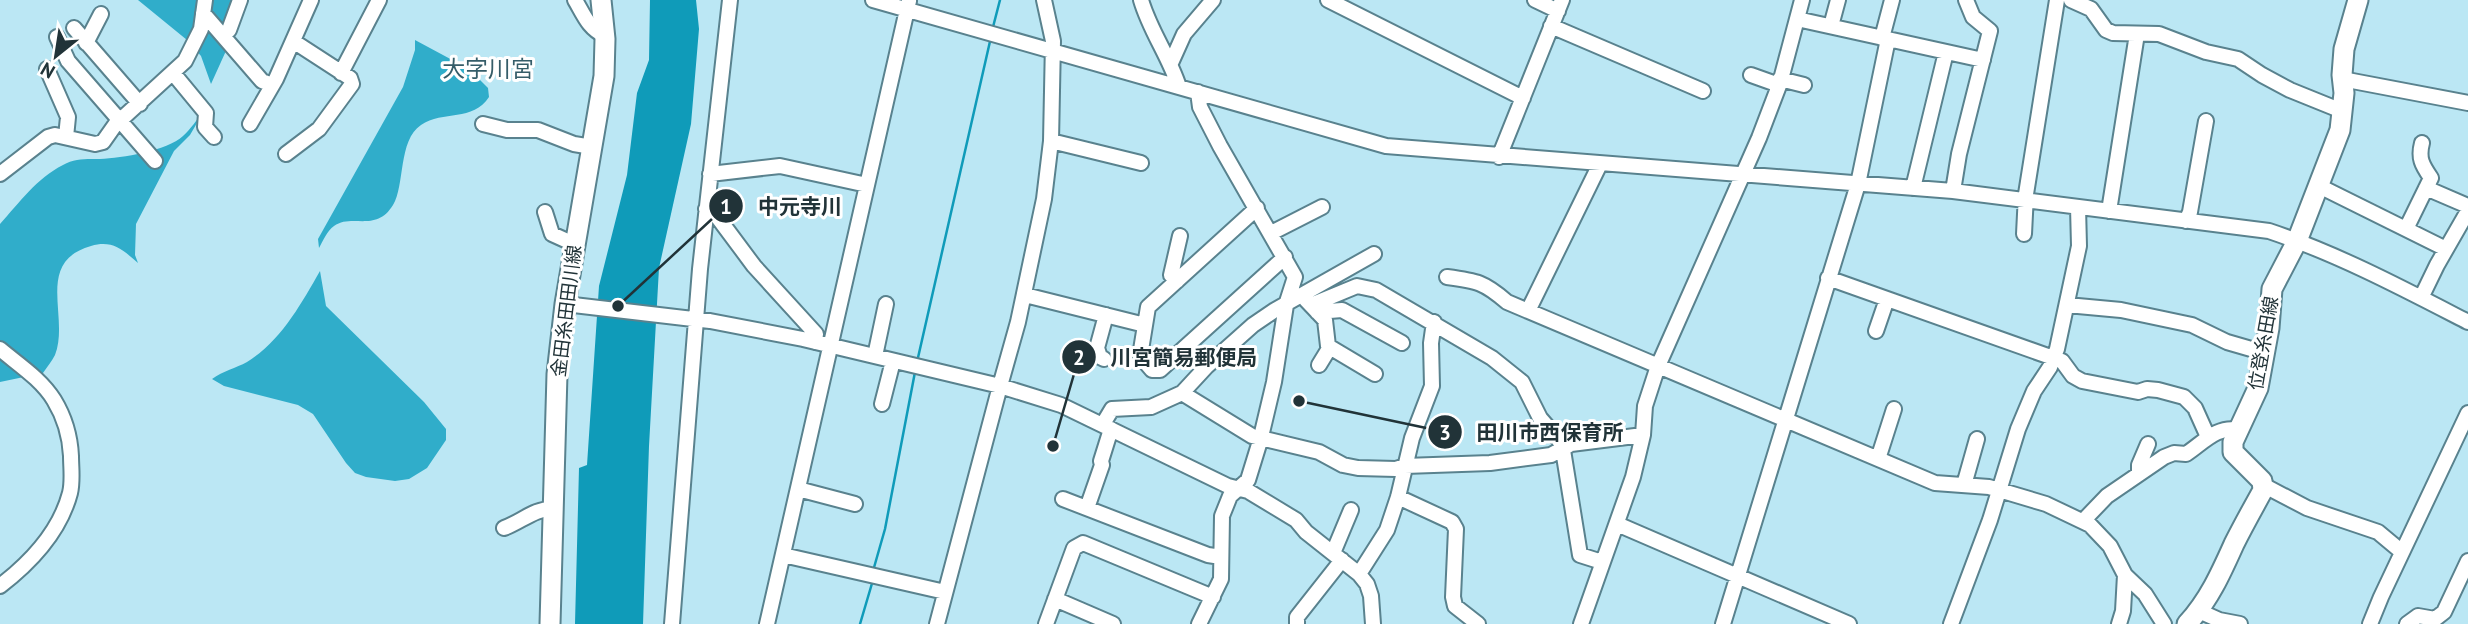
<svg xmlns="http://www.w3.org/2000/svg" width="2468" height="624" font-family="'PT Sans','Noto Sans JP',sans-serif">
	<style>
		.forest { fill: #30adca }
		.water { fill: #0f9bb9 }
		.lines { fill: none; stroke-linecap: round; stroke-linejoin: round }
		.stream { stroke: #0f9bb9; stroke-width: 2.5 }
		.minor-casing { stroke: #59828e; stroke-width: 18 }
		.major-casing { stroke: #59828e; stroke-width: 23 }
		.minor { stroke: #fff; stroke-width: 14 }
		.major { stroke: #fff; stroke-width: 19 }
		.labels { text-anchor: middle; stroke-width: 6; stroke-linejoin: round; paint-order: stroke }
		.street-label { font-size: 19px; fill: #213338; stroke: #fff }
		.quarter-label { font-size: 23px; fill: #355d69; stroke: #fff }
		.leader { fill: none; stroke: #213338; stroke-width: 2.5 }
		.callout-dot { fill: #213338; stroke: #fff; stroke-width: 2.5 }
		.mark-label { font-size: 21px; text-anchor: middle; font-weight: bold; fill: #fff }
		.callout-label { font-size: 21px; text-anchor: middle; font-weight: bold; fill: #213338; stroke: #fff; stroke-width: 6; stroke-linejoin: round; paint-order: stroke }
	</style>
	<rect width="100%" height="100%" fill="#bbe7f4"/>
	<!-- forest -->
	<path class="forest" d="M 138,0 L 249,0 L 211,84 L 201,56 L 187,40 Z
		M 415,40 L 469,69 L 488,88 L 489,97 C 473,122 443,110 421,125 C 398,140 405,186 393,205 C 376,233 352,213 334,226 C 327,231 323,241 319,248 L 318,239 L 403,87 L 415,50 Z
		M 204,111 L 190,135 L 174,151 L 136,224 L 135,255 L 138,263 C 122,249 112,240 91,246 C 34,262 70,317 55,355 C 52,361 47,367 43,373 L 0,382 L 0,224 C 19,203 37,178 63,165 C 75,158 87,159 100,159 C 122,158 167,151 183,136 C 191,129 197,119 204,111 Z
		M 320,271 L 326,306 L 424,402 L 446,429 L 446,440 L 427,468 L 409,479 L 395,481 L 366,477 L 355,473 L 346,463 L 313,414 L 298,405 L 224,386 L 212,379 C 223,371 236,368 247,362 C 281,341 301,304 320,271 Z"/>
	<!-- water -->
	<path class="water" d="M 650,0 L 696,0 L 699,29 L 691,124 L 659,268 L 649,446 L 643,624 L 575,624 L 579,468 L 587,465 L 599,286 L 627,175 L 637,93 L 649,60 Z"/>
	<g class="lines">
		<!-- stream -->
		<path class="stream" d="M 993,27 L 1000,0
			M 917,362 L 991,37
			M 873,571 L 885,529 L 915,372
			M 860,624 L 873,580"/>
		<defs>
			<path id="minor" d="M 575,0 C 584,15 588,28 605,36
				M 873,0 L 1386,146 L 1953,191 L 2269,231 C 2338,254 2404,289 2468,322
				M 1141,0 C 1150,31 1169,56 1179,87
				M 1328,0 L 1523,98
				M 1535,0 L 1558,11
				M 2071,0 L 2091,9 L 2106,30 L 2113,33 L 2159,34 L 2206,52 L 2238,59 L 2262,75 L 2290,90 L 2342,111
				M 203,13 L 262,81 L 272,85
				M 1797,19 L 1983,60
				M 1551,26 L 1703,91
				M 1831,26 L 1838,0
				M 74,28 L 140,104
				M 223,36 L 229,30 L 240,0
				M 57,37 L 68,61 L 155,161
				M 1882,38 L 1892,0
				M 86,43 L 101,14
				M 1171,63 L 1184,34 L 1213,0
				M 47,69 L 68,117 L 66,137
				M 173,73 L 206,113 L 205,127 L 214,137
				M 341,73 L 379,0
				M 1751,75 L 1779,85
				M 1780,79 L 1804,85
				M 2342,79 L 2468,103
				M 1198,92 L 1200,107 L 1220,146 L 1295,277 L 1286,305 L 1274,382 L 1260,441 L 1248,480 L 1230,496 L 1222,516 L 1221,579 L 1199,624
				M 250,124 L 276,79 L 311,0
				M 483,124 L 507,130 L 538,130 L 574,144 L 592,147
				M 1051,141 L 1141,163
				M 286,154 L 319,129 L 352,84 L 350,78 L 293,41
				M 1499,157 L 1562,0
				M 0,174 L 48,137 L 55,135 L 95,144 L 103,142 L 115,125 L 185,61 L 201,29 L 205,0
				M 710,174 L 780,166 L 867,185
				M 2319,186 L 2446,249
				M 1913,188 L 1946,52
				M 2426,188 L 2468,206
				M 1953,191 L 1959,154 L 1990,31 L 1973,17 L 1966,0
				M 1257,208 L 1148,307 L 1140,356 L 1152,370 L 1160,370 L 1285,257
				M 706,209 L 713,211 L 754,266 L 816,334 L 815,342
				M 2109,211 L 2137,34
				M 545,212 L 552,234 L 574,244
				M 2186,221 L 2190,212 L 2206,121
				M 2406,229 L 2431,178 C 2422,165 2418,158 2422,143
				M 1271,233 L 1322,207
				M 2024,234 L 2026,194 L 2057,0
				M 1447,277 C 1477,281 1484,282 1507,302 L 1935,483 L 1989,487 L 2046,504 L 2090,525 L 2110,546 L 2125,575 L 2145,594 L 2164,624
				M 1828,278 L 2062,361 L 2073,376 L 2082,381 L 2138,392 L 2147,389 L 2158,390 L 2184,397 L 2195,408 L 2208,437
				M 1177,281 L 1171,275 L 1180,236
				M 1025,295 L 1145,325
				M 2421,298 L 2437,265 L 2468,211
				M 1306,300 L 1325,320 L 1328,346 L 1375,374
				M 565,304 L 710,321 L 803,339 L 1000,386 L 1061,405 L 1228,486 L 1248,491 L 1296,520 L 1306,532 L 1359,574 L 1367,584 L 1371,596 L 1373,624
				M 1311,305 L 1357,286 L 1376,290 L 1492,358 L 1522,382 L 1540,418 L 1559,440 L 1563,450 L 1580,555 L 1602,562
				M 2067,305 L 2121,310 L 2192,325 L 2227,342 L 2265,353
				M 1528,311 L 1600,164
				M 1317,312 L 1342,310 L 1402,343
				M 1876,331 L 1887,299
				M 0,349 C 19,365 41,379 54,400 C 65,418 70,435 71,456 C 71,468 73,481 70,493 C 60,531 30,563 0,586
				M 875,356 L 886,304
				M 1104,359 L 1100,357 L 1097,348 L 1106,315
				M 1319,365 L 1330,347
				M 1182,393 L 1252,436 L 1319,452 L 1343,465 L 1358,468 L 1396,469 L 1405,466 L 1490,463 L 1551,455 L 1571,444 L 1643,435
				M 882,404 L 893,361
				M 1103,424 L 1112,409 L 1151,407 L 1182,393 L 1207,366 L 1253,325 L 1275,310 L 1374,254
				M 1878,459 L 1894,409
				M 2139,474 L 2139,465 L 2148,444
				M 1964,485 L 1977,439
				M 2263,485 L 2307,508 L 2378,532 L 2402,552
				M 798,489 L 855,504
				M 1398,497 L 1452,522 L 1456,529 L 1453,597 L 1455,606 L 1478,624
				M 1063,499 L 1208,555 L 1221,557
				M 1087,508 L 1102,465 L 1101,461 L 1111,429
				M 2083,521 L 2107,496 L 2164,457 L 2174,453 L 2186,454 C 2203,443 2217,425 2239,430
				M 1617,524 L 1849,624
				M 504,528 C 521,522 535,508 553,509
				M 1333,553 L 1351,510
				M 783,555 L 945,592
				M 1359,574 L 1387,530 L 1398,497 L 1412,438 L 1432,386 L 1431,343 L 1434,322
				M 1055,599 L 1113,624
				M 2199,611 L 2219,620 L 2240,624
				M 672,624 L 700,269 L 730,0
				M 767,624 L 909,1
				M 937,624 L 1000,386 L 1018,322 L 1044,199 L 1051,141 L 1053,41 L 1044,0
				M 1046,624 L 1074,548 L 1083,543 L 1213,597
				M 1297,624 L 1297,617 L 1342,560
				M 1581,624 L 1633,477 L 1643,435 L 1645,406 L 1658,366 L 1759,138 L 1780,83 L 1802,0
				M 1723,624 L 1858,184 L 1888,39
				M 1951,624 L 1990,520 L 2018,429 L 2034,391 L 2050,367 L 2057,349 L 2079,246 L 2078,207
				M 2119,624 L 2123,611 L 2125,575
				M 2370,624 L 2381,597 L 2468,413
				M 2407,624 L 2418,616 L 2435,619 L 2444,612 L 2468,561"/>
			<path id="major" d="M 550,624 L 557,374 L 565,304 L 604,76 L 605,39 L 601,0
				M 2187,624 C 2209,600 2221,573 2234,544 C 2243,526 2253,508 2263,490 L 2262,481 L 2233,452 L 2233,442 L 2258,388 L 2269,328 L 2272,289 L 2297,241 L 2340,130 L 2344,93 L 2342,75 L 2344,49 L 2358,0"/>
		</defs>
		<!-- minor casing -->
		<use href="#minor" class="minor-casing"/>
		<!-- major casing -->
		<use href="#major" class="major-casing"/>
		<!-- minor -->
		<use href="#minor" class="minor"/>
		<!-- major -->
		<use href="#major" class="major"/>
	</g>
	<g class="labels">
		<!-- street labels -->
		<g class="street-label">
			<text transform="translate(566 311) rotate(-83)" y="7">金田糸田田川線</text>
			<text transform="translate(2263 343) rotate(-80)" y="7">位登糸田線</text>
		</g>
		<!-- quarter labels -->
		<g class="quarter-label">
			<text x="488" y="77">大字川宮</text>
		</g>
	</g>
	<!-- callouts -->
	<path class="leader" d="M618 306L726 206M1053 446L1079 357M1299 401L1445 432"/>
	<g class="callout-dot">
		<circle cx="618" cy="306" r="7"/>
		<circle cx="1053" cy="446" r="7"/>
		<circle cx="1299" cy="401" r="7"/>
		<circle cx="726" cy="206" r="18"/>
		<circle cx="1079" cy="357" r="18"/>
		<circle cx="1445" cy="432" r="18"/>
	</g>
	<g class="mark-label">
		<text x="726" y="214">1</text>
		<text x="1079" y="365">2</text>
		<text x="1445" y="440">3</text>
	</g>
	<g class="callout-label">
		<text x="800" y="214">中元寺川</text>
		<text x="1184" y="365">川宮簡易郵便局</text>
		<text x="1550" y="440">田川市西保育所</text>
	</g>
	<!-- north arrow -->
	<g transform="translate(56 56) rotate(210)" stroke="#ffffff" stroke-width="5" paint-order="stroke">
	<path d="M0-5L12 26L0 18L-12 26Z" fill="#213338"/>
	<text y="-10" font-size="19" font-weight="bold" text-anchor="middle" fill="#213338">N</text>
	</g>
</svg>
